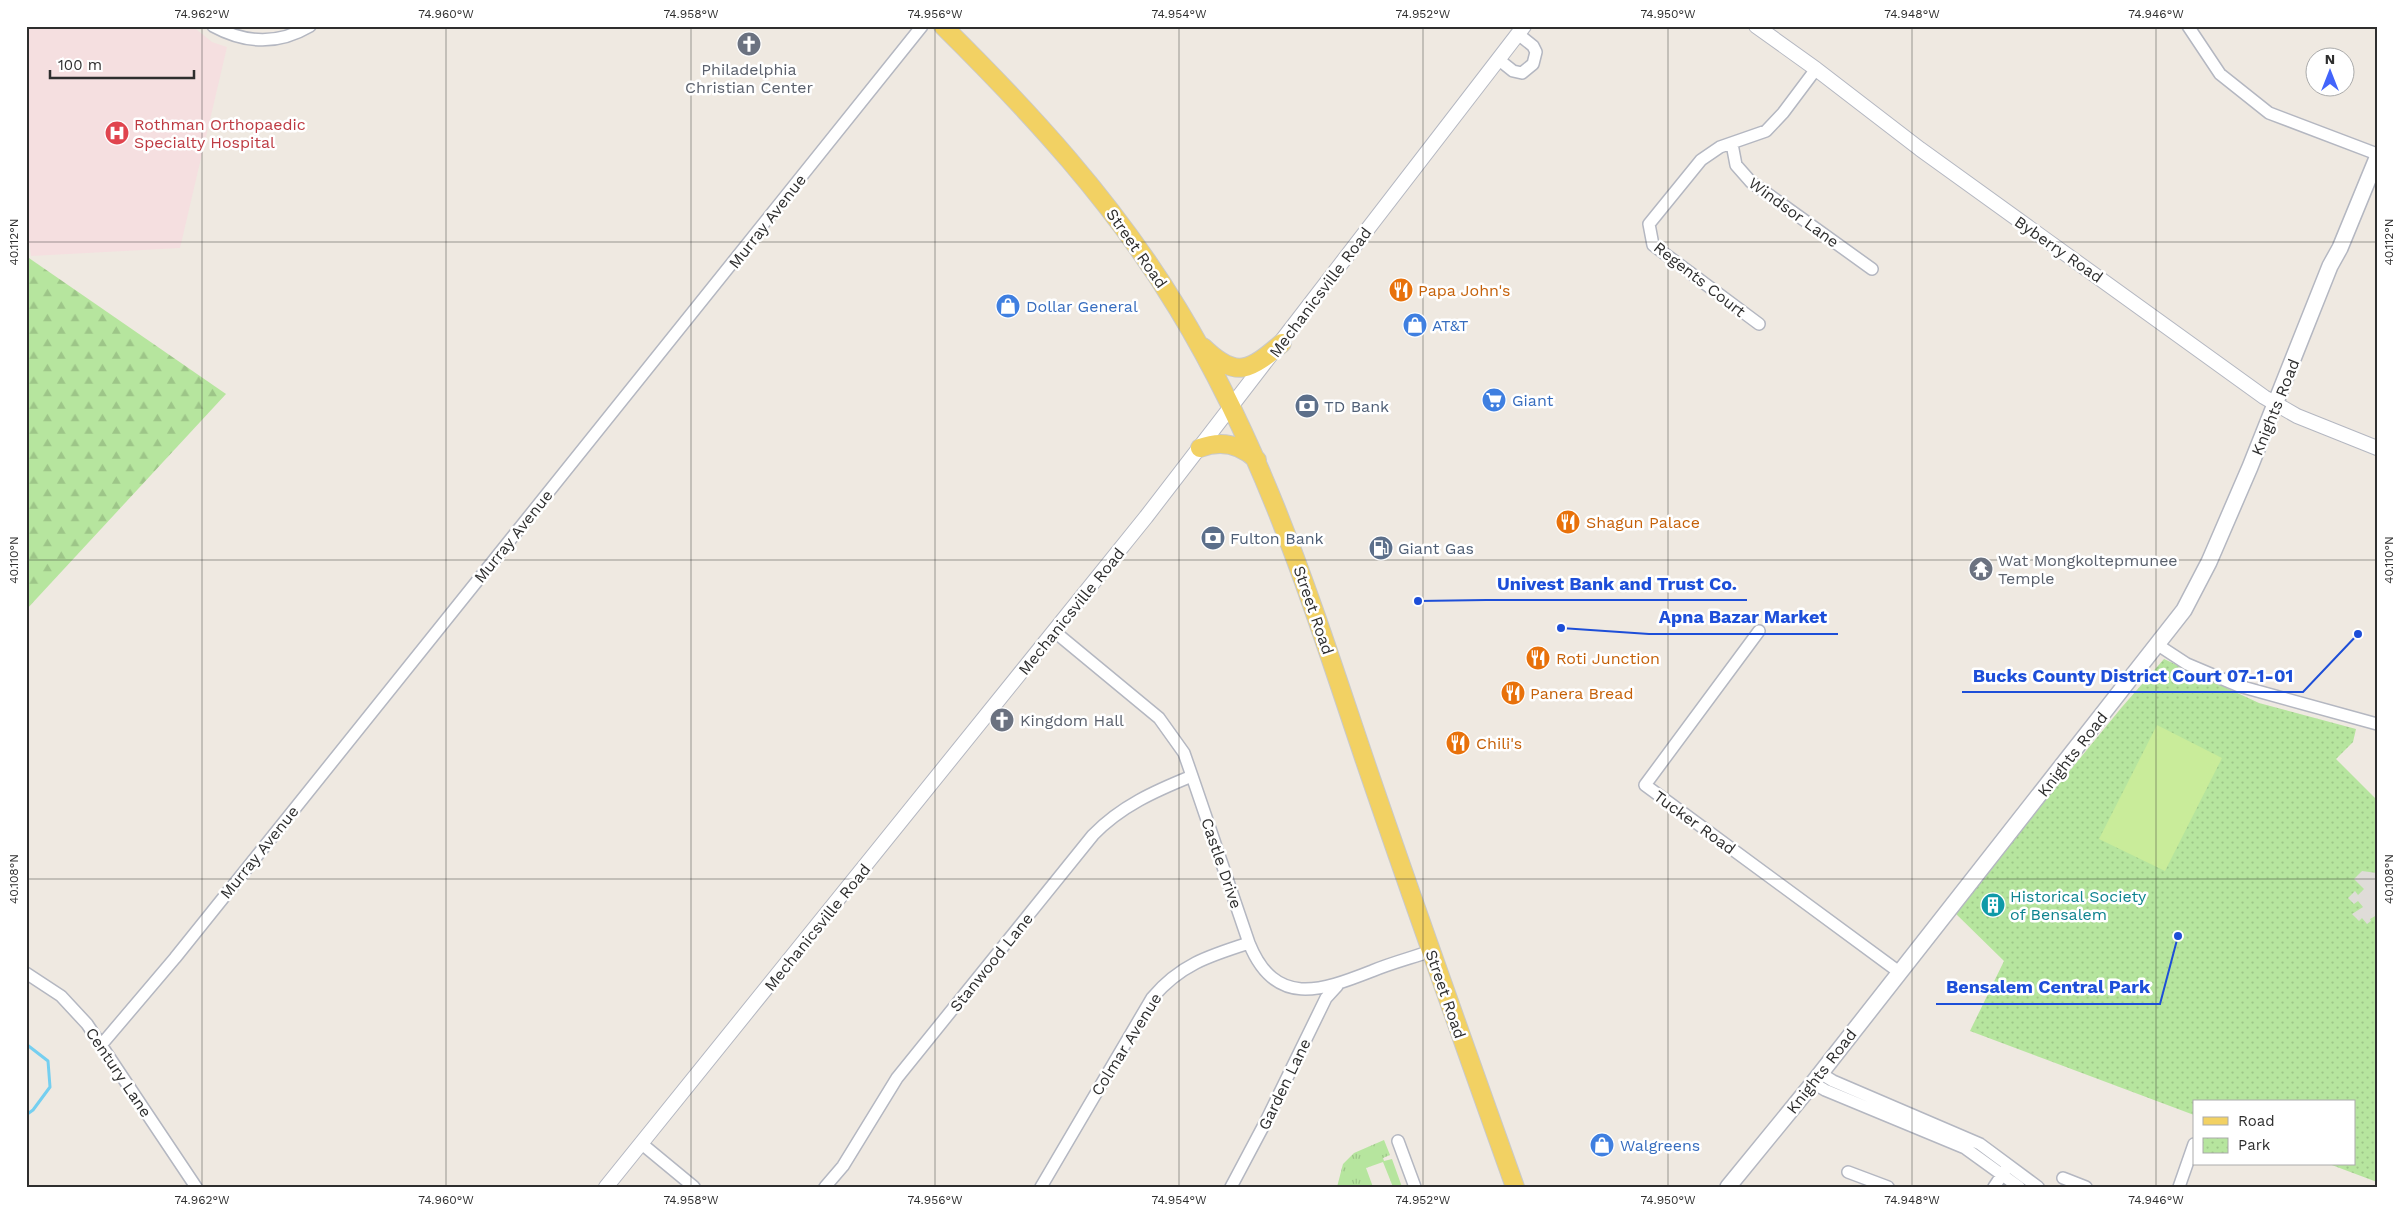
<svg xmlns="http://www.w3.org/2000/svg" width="2403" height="1213" font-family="'Work Sans',sans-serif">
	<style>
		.medical { fill: #f5dfe0 }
		.grass { fill: url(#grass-tufts) }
		.forest { fill: url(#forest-firs) }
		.park { fill: url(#park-dots) }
		.pitch { fill: #c9ec9a }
		.plaza { fill: #dfdcd8 }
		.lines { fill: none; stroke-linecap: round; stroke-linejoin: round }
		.stream { stroke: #75cff0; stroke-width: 3 }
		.minor-casing { stroke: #b4b7c1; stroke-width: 14 }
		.tertiary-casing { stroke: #b4b7c1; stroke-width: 16 }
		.secondary-casing { stroke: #b4b7c1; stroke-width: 18 }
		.primary-casing { stroke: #c9c9c9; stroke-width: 20 }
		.minor { stroke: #fff; stroke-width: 11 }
		.tertiary { stroke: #fff; stroke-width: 14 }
		.secondary { stroke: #fff; stroke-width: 15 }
		.primary { stroke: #f2d163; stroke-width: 18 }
		.ticks { fill: none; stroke: #2e2e2e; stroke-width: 1; stroke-opacity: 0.45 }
		.labels { text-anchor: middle; stroke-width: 5; stroke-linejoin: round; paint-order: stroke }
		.worship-label { font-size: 16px; fill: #5b616d; stroke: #fff; text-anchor: start }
		.health-label { font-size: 16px; fill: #be3a42; stroke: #fff; text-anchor: start }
		.street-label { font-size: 16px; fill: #2e2e2e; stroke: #fff }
		.food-label { font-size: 16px; fill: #c56008; stroke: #fff; text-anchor: start }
		.shop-label { font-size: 16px; fill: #366cbe; stroke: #fff; text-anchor: start }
		.service-label { font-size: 16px; fill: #4e5e75; stroke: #fff; text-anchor: start }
		.culture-label { font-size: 16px; fill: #0d838f; stroke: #fff; text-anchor: start }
		.leader { fill: none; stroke: #1d4ed8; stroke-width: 2 }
		.callout-dot { fill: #1d4ed8; stroke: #fff; stroke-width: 2 }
		.callout-label { font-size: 18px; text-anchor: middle; font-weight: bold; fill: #1d4ed8; stroke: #fff; stroke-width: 5; stroke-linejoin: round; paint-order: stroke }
		.neatline { fill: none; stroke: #2e2e2e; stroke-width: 2 }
		.ticks-label { font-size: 12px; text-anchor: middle; fill: #2e2e2e }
	</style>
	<defs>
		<pattern id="grass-tufts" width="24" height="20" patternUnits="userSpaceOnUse" patternTransform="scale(1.25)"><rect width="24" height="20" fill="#b6e59e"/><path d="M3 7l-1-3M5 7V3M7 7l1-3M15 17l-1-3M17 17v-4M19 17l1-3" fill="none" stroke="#9dc588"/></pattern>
		<pattern id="forest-firs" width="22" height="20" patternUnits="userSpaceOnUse" patternTransform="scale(1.25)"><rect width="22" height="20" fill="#b6e59e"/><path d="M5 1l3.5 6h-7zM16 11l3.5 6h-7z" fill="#9dc588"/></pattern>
		<pattern id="park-dots" width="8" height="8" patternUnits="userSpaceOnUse" patternTransform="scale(1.25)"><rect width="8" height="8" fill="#b6e59e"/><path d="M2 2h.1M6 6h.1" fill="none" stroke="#9dc588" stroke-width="1.8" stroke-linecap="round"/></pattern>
	</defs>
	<rect width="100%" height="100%" fill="#efe9e1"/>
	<!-- medical -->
	<path class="medical" d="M 26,26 L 192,26 L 212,42 L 227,47 L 180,248 L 31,256 L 26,219 Z"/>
	<!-- grass -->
	<path class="grass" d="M 1384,1140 L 1390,1155 L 1383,1158 L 1384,1161 L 1392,1159 L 1402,1187 L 1393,1187 L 1383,1162 L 1366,1168 L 1373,1187 L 1337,1187 L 1343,1164 L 1354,1153 Z"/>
	<!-- forest -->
	<path class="forest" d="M 26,256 L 226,394 L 26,610 Z"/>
	<!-- park -->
	<path class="park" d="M 2164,659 L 2259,703 L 2356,729 L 2353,742 L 2336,759 L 2377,800 L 2377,1182 L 2329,1164 L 2354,1164 L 2354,1102 L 2194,1102 L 2194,1115 L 1970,1031 L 2004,961 L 1954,912 L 2122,707 Z"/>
	<!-- pitch -->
	<path class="pitch" d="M 2157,725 L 2222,758 L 2165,871 L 2099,839 Z"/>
	<!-- plaza -->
	<path class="plaza" d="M 2362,871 L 2377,873 L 2377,915 L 2370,919 L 2371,921 L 2367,924 L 2362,918 L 2359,921 L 2352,914 L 2363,907 L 2358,901 L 2354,904 L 2348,898 L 2355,891 L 2358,895 L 2364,889 L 2354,879 Z"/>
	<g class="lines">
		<!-- stream -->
		<path class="stream" d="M 26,1044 L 48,1061 L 50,1087 L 33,1110 L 26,1115"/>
		<defs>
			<path id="minor" d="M 213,26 C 246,44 278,45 310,26
				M 2188,26 L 2220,74 L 2269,113 L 2377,154
				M 1498,59 L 1513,71 L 1522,73 L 1533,64 L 1536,52 L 1533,46 L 1518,34
				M 1732,144 L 1736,165 L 1751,182 L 1872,269
				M 1759,324 L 1653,245 L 1649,224 L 1701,160 L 1720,147 L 1766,131 L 1783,113 L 1816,69
				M 1759,631 L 1645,785 L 1899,972
				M 1055,632 L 1159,718 L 1184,753 L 1192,776 L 1249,943 C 1275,1008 1321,991 1372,971 C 1391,963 1411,958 1431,951
				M 2158,645 L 2187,664 L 2239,686 L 2377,724
				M 26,973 L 61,996 L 87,1024 L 196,1187
				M 102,1044 L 175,958 L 922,26
				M 1820,1073 L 1833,1081 L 1980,1144 L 2038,1187
				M 1813,1083 L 1825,1090 L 1965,1148 L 2019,1187
				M 1398,1141 L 1415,1187
				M 642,1144 L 694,1187
				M 1848,1172 L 1888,1187
				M 2063,1178 L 2086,1187
				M 825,1187 L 843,1166 L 897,1078 L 1093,835 C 1121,806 1155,791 1192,776
				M 1041,1187 L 1152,998 C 1180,965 1208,956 1249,943
				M 1231,1187 L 1266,1121 L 1326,998 L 1337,986
				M 1994,1187 L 2006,1169
				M 2179,1187 L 2194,1144"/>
			<path id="tertiary" d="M 1756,26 L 1816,69 L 1920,149 L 2264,397 L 2297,416 L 2377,448
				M 606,1187 L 1146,517 L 1524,26"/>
			<path id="secondary" d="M 1728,1187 L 1813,1083 L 2184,610 L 2209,562 L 2250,467 L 2330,266 L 2340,248 L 2377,158"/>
			<path id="primary" d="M 943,26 C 1031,113 1114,203 1178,309 C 1265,452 1311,601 1364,758 C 1413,902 1464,1044 1515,1187
				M 1203,347 C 1237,380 1250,370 1282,343
				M 1200,448 C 1221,440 1240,444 1257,460"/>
		</defs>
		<!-- minor casing -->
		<use href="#minor" class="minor-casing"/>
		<!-- tertiary casing -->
		<use href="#tertiary" class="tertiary-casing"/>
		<!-- secondary casing -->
		<use href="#secondary" class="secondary-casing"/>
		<!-- primary casing -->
		<use href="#primary" class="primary-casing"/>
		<!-- minor -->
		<use href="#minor" class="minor"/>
		<!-- tertiary -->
		<use href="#tertiary" class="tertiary"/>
		<!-- secondary -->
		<use href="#secondary" class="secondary"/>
		<!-- primary -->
		<use href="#primary" class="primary"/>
	</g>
	<!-- ticks -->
	<path class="ticks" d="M 202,26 L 202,1187M 446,26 L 446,1187M 691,26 L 691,1187M 935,26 L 935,1187M 1179,26 L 1179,1187M 1423,26 L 1423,1187M 1668,26 L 1668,1187M 1912,26 L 1912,1187M 2156,26 L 2156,1187M 26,242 L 2377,242M 26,560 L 2377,560M 26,879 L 2377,879"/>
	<!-- icons -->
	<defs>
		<symbol id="church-disc" viewBox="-11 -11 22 22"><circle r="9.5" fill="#6b7280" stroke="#fff"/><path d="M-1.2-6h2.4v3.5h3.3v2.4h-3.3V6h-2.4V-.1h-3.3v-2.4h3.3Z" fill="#fff"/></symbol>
		<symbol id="hospital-disc" viewBox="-11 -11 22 22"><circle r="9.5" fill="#e0444e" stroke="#fff"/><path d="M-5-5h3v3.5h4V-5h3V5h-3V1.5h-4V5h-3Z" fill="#fff"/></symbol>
		<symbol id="restaurant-disc" viewBox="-11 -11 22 22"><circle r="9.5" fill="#e8710a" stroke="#fff"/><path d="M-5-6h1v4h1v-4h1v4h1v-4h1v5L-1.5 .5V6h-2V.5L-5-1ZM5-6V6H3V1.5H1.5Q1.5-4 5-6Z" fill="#fff"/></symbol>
		<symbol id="shop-disc" viewBox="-11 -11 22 22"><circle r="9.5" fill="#3f7fe0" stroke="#fff"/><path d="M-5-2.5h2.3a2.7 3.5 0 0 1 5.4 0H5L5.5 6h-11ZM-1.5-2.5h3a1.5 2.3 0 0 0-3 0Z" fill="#fff"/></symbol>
		<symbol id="supermarket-disc" viewBox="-11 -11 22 22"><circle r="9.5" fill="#3f7fe0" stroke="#fff"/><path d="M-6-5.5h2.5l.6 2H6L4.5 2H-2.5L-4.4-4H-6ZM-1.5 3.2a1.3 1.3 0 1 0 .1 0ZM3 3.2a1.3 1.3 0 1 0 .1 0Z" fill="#fff"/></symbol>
		<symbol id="bank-disc" viewBox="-11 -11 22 22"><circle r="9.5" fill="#5c6f8a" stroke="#fff"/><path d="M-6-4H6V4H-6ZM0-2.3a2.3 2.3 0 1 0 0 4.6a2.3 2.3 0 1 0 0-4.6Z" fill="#fff"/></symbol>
		<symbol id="fuel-disc" viewBox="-11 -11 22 22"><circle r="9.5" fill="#5c6f8a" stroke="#fff"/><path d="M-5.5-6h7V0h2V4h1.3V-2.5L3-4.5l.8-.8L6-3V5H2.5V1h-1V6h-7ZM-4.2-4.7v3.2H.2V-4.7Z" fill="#fff"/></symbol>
		<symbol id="temple-disc" viewBox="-11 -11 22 22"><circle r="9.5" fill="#6b7280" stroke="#fff"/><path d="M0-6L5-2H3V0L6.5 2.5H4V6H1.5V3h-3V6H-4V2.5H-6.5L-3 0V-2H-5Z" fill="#fff"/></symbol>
		<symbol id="building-disc" viewBox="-11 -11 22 22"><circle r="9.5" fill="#0f9aa8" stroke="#fff"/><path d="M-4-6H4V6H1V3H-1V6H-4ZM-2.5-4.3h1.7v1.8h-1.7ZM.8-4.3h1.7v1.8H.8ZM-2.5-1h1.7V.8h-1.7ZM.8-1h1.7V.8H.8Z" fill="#fff"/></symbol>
	</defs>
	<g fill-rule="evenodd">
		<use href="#church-disc" x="735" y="30" width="28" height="28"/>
		<use href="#hospital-disc" x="103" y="119" width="28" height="28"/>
		<use href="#restaurant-disc" x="1387" y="276" width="28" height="28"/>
		<use href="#shop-disc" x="994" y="292" width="28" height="28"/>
		<use href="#shop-disc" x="1401" y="311" width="28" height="28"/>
		<use href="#supermarket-disc" x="1480" y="386" width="28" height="28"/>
		<use href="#bank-disc" x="1293" y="392" width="28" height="28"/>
		<use href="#restaurant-disc" x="1554" y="508" width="28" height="28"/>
		<use href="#bank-disc" x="1199" y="524" width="28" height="28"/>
		<use href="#fuel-disc" x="1367" y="534" width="28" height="28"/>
		<use href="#temple-disc" x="1967" y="555" width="28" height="28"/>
		<use href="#restaurant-disc" x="1524" y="644" width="28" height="28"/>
		<use href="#restaurant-disc" x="1499" y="679" width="28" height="28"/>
		<use href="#church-disc" x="988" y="706" width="28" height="28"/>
		<use href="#restaurant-disc" x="1444" y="729" width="28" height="28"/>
		<use href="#building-disc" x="1979" y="891" width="28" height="28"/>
		<use href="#shop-disc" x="1588" y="1131" width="28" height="28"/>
	</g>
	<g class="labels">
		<!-- worship labels -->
		<g class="worship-label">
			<text x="749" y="75" text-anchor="middle">Philadelphia<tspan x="749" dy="18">Christian Center</tspan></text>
			<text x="1998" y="566">Wat Mongkoltepmunee<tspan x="1998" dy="18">Temple</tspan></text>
			<text x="1020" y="726">Kingdom Hall</text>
		</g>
		<!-- health labels -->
		<g class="health-label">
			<text x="134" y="130">Rothman Orthopaedic<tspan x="134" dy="18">Specialty Hospital</tspan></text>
		</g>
		<!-- street labels -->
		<g class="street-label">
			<text transform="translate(1794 212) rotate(36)" y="6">Windsor Lane</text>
			<text transform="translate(767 221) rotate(-52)" y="6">Murray Avenue</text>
			<text transform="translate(1137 248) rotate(55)" y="6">Street Road</text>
			<text transform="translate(2059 249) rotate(35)" y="6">Byberry Road</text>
			<text transform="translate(1700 279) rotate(38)" y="6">Regents Court</text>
			<text transform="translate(1320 292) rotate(-53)" y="6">Mechanicsville Road</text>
			<text transform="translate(2275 407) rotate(-68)" y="6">Knights Road</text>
			<text transform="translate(513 536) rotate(-51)" y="6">Murray Avenue</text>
			<text transform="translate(1314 610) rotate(71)" y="6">Street Road</text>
			<text transform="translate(1071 611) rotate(-51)" y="6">Mechanicsville Road</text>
			<text transform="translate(2072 754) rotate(-52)" y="6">Knights Road</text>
			<text transform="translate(1695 822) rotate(36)" y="6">Tucker Road</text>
			<text transform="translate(259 852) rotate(-51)" y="6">Murray Avenue</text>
			<text transform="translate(1222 863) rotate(71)" y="6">Castle Drive</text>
			<text transform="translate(817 927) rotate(-51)" y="6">Mechanicsville Road</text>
			<text transform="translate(991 962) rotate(-51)" y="6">Stanwood Lane</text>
			<text transform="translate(1446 994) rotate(71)" y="6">Street Road</text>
			<text transform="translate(1126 1044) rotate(-58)" y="6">Colmar Avenue</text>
			<text transform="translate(1821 1071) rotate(-52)" y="6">Knights Road</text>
			<text transform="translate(119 1072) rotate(56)" y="6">Century Lane</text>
			<text transform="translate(1284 1084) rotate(-64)" y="6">Garden Lane</text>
		</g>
		<!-- food labels -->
		<g class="food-label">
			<text x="1418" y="296">Papa John's</text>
			<text x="1586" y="528">Shagun Palace</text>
			<text x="1556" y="664">Roti Junction</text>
			<text x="1530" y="699">Panera Bread</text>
			<text x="1476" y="749">Chili's</text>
		</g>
		<!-- shop labels -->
		<g class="shop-label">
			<text x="1026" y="312">Dollar General</text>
			<text x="1432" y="331">AT&amp;T</text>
			<text x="1512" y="406">Giant</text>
			<text x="1620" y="1151">Walgreens</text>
		</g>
		<!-- service labels -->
		<g class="service-label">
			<text x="1324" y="412">TD Bank</text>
			<text x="1230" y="544">Fulton Bank</text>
			<text x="1398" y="554">Giant Gas</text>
		</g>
		<!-- culture labels -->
		<g class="culture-label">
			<text x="2010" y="902">Historical Society<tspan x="2010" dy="18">of Bensalem</tspan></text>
		</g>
	</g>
	<!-- callouts -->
	<path class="leader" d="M1418 601L1486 600H1747M1561 628L1649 634H1838M2358 634L2303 692H1962M2178 936L2160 1004H1936"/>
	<g class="callout-dot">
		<circle cx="1418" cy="601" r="5"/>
		<circle cx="1561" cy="628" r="5"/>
		<circle cx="2358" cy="634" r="5"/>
		<circle cx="2178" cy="936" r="5"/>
	</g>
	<g class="callout-label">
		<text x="1617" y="590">Univest Bank and Trust Co.</text>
		<text x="1743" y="623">Apna Bazar Market</text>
		<text x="2133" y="682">Bucks County District Court 07-1-01</text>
		<text x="2048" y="993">Bensalem Central Park</text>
	</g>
	<!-- border -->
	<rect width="2403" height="1213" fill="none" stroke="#ffffff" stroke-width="55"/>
	<!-- legend -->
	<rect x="2193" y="1100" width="162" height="65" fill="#ffffff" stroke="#ababab"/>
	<rect x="2203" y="1117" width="25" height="8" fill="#f2d163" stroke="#ababab"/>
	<text x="2238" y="1126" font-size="15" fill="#2e2e2e">Road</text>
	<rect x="2203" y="1138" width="25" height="15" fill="url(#park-dots)" stroke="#ababab"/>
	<text x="2238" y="1150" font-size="15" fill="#2e2e2e">Park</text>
	<!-- north arrow -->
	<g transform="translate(2330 72)"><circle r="24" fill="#ffffff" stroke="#ababab"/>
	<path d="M0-4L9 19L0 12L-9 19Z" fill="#4264fb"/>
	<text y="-8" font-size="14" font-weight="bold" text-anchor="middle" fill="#2e2e2e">N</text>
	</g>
	<!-- scale -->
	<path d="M50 70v8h144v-8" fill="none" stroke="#2e2e2e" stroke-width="2.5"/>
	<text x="58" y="70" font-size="15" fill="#2e2e2e" stroke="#ffffff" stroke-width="4" paint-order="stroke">100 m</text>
	<rect x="28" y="28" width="2348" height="1158" class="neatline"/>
	<g class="ticks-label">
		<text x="202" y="18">74.962°W</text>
		<text x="446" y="18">74.960°W</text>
		<text x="691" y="18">74.958°W</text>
		<text x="935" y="18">74.956°W</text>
		<text x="1179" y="18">74.954°W</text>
		<text x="1423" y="18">74.952°W</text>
		<text x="1668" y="18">74.950°W</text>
		<text x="1912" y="18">74.948°W</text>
		<text x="2156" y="18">74.946°W</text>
		<text transform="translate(14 242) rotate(-90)" y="4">40.112°N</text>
		<text transform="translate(2389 242) rotate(-90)" y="4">40.112°N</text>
		<text transform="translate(14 560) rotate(-90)" y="4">40.110°N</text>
		<text transform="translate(2389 560) rotate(-90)" y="4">40.110°N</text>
		<text transform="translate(14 879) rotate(-90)" y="4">40.108°N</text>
		<text transform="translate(2389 879) rotate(-90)" y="4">40.108°N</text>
		<text x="202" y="1204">74.962°W</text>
		<text x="446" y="1204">74.960°W</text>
		<text x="691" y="1204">74.958°W</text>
		<text x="935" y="1204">74.956°W</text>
		<text x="1179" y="1204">74.954°W</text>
		<text x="1423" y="1204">74.952°W</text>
		<text x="1668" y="1204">74.950°W</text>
		<text x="1912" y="1204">74.948°W</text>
		<text x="2156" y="1204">74.946°W</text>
	</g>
</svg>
